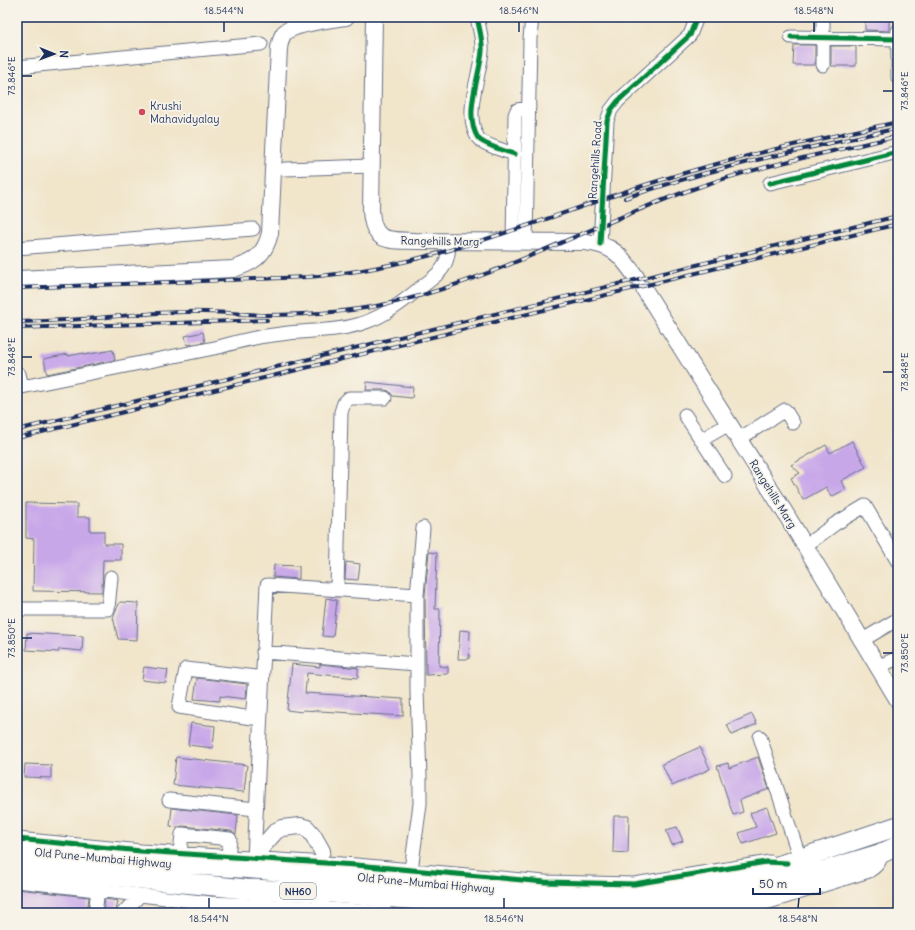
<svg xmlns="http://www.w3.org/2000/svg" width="915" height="930" font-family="Delius,sans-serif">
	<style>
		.building { fill: #c8a7e9 }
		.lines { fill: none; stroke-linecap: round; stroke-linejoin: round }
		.minor-casing { stroke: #666f84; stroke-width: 15 }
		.major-casing { stroke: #666f84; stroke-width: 18 }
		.highway-casing { stroke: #666f84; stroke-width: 21 }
		.minor { stroke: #fff; stroke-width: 13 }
		.major { stroke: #fff; stroke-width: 16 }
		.highway { stroke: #fff; stroke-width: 19 }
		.rail-casing { stroke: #1b2f5e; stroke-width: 4 }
		.rail { stroke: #f7f3e8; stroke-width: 2.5; stroke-dasharray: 8; stroke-linecap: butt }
		.cycleway-casing { stroke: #f7f3e8; stroke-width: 8 }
		.cycleway { stroke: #00873e; stroke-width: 5 }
		.ticks { fill: none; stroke: #1b2f5e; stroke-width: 1.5 }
		.poi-dot { fill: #d1495b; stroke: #f7f3e8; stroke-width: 1.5 }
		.labels { text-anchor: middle; stroke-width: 3.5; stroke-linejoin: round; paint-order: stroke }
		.shield { fill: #f7f3e8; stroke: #5d6a87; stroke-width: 1 }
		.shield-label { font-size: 10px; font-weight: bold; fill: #1b2f5e }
		.poi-label { font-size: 11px; fill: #1b2f5e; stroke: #f7f3e8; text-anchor: start }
		.street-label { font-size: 11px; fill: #1b2f5e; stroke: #f7f3e8 }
		.neatline { fill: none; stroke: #1b2f5e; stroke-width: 1.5 }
		.ticks-label { font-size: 10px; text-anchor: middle; fill: #1b2f5e }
	</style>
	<rect width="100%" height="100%" fill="#f7f3e8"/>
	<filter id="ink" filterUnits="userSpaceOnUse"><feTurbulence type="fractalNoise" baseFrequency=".025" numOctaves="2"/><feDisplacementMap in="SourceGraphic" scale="8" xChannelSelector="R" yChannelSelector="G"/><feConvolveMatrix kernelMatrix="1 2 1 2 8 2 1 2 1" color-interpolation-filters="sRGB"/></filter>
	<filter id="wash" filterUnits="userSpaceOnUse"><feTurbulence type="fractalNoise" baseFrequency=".012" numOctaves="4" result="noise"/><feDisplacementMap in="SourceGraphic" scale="16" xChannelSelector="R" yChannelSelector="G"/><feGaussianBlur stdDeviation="0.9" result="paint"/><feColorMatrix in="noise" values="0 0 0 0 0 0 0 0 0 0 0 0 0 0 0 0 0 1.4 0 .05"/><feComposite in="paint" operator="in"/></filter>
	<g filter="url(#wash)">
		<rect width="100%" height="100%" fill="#f1e5ca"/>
		<g id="blocks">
			<!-- building -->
			<path class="building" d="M 865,17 L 889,17 L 889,31 L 865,30 Z
				M 794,45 L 815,45 L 815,65 L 793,65 Z
				M 831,46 L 856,46 L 856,66 L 831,66 Z
				M 203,332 L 205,342 L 187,345 L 185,336 Z
				M 113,350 L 115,360 L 47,374 L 44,359 L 68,354 L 68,356 L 84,353 L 84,355 Z
				M 367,382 L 413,387 L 412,398 L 393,396 L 389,391 L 385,390 L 366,390 Z
				M 852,441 L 866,467 L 841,481 L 846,489 L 831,497 L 826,487 L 803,500 L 791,478 L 800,473 L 791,465 L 826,445 L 830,453 Z
				M 26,503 L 77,504 L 77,517 L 90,517 L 90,531 L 104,531 L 104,544 L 121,544 L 121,560 L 103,560 L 102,592 L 33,591 L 34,539 L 26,538 Z
				M 429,552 L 437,553 L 435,609 L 440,609 L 439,666 L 448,667 L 448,674 L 426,675 L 425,595 Z
				M 346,562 L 360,564 L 358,580 L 345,579 Z
				M 274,565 L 299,566 L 299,579 L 273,577 Z
				M 326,598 L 337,600 L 333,637 L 322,636 Z
				M 120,602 L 138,603 L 137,640 L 118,639 L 113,617 Z
				M 460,630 L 470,631 L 469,659 L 458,659 Z
				M 27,633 L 83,636 L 82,651 L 59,649 L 59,652 L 26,650 Z
				M 292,664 L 320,667 L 320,664 L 358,668 L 358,678 L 307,673 L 305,693 L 403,699 L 403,716 L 303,710 L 302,712 L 287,710 Z
				M 144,667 L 168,670 L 166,683 L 142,680 Z
				M 197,678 L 247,684 L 246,699 L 220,696 L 220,701 L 194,699 Z
				M 752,714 L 757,724 L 732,735 L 727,725 Z
				M 191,723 L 215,726 L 213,748 L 188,745 Z
				M 700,747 L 710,769 L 672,786 L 662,764 Z
				M 176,757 L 247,765 L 244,792 L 173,785 Z
				M 758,757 L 769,789 L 740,800 L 743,812 L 733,815 L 717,766 L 728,763 L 729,768 Z
				M 25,764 L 51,765 L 51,778 L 24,777 Z
				M 767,807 L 776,833 L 743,844 L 739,833 L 756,827 L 750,813 Z
				M 172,808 L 238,815 L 236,834 L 231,831 L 183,826 L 178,827 L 170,826 Z
				M 614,816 L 629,816 L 628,853 L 613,852 Z
				M 677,827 L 683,841 L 672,845 L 666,830 Z
				M 17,889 L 89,897 L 87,913 L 17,913 Z
				M 105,899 L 118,901 L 115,913 L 103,913 Z"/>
		</g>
	</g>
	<g filter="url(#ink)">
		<use href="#blocks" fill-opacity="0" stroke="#666f84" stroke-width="1"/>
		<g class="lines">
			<defs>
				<path id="minor" d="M 477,17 C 479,28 483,40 482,51 C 480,76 463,115 478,138 C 482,144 507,152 515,154
					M 823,17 L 823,65
					M 898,31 L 898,78
					M 791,37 L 898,39
					M 17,67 L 261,44
					M 285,169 L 371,166
					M 770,183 L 898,152
					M 513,241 L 515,115 L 517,110 L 529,107
					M 526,242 L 530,39 L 532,17
					M 600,244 L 607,121 L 611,110 L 618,101 L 690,35 L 697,17
					M 17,248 L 253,229
					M 17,375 L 19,374 L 22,387
					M 17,388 L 219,347 C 239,341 260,336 281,334 C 310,330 339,332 366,322 C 386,315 404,301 420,288 C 440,273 449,268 449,241
					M 685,415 L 725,476
					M 739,439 L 785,410 L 793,423
					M 701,440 L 729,424
					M 805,546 L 835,524 L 865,506 L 898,562
					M 337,590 L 341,412 L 344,403 L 349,398 L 385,398
					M 17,609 L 108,609 L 111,577
					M 861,641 L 898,619
					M 263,652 L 416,664
					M 877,667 L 898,658
					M 186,669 L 256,677 L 252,718 L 179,707 Z
					M 760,737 L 800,859
					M 169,800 L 256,809
					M 17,839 L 141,851 L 356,865 L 545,882 L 634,884 L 770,862
					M 180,853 L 182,834 L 230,839 L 228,857
					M 254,859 L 267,585 L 417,595
					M 411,870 L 420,804 L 420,777 L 417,691 L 417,595 L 423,528
					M 17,881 L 210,903 L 301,907 L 387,913
					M 95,913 L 98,890
					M 123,913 L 140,895
					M 733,913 L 869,871 C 877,866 880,862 882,853"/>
				<path id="major" d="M 374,17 L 371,210 C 373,243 387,240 415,241 L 585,242 C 613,245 620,254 636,277
					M 17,279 L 233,269 C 253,263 265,255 270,233 L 279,48 C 280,43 281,37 284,33 C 293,24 333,19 346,17
					M 644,289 L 784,511 L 898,700
					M 254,869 L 254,859 L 262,847 L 276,831 L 282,828 L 300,826 L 307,828 L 313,835 L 322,851
					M 253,889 L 264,905 L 276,913
					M 320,892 L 322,913"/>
				<path id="highway" d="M 17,851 L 57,855 L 254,869 L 580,896 L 662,892 L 726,883 L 898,826
					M 17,867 L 246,889 L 320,892 L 579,913
					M 580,913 L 663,909 L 730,899 L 882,853 L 898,846"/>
			</defs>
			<!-- minor casing -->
			<use href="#minor" class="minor-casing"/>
			<!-- major casing -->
			<use href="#major" class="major-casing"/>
			<!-- highway casing -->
			<use href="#highway" class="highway-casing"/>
			<!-- minor -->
			<use href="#minor" class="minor"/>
			<!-- major -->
			<use href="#major" class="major"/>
			<!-- highway -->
			<use href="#highway" class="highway"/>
			<defs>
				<path id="rail" d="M 625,198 C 713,167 806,149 898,128
					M 17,288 L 308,277 C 422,268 526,225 633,189 C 720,160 809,141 898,122
					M 17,322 C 47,321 78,320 108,317 C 134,315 160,312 186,312 C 212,311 238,314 264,315 C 308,315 356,312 400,301 C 501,276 592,225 690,190 C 757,166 828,153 898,136
					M 17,328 L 267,320
					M 17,430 L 898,216
					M 17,438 L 898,224"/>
			</defs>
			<!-- rail casing -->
			<use href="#rail" class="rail-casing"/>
			<!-- rail -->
			<use href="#rail" class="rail"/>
			<defs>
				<path id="cycleway" d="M 477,17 C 479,28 483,40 482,51 C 480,76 463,115 478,138 C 482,144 507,152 515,154
					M 791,37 L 898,39
					M 770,183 L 898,152
					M 600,244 L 607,121 L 611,110 L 618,101 L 690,35 L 697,17
					M 17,839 L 141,851 L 356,865 L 545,882 L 634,884 L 766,862 L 787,863"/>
			</defs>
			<!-- cycleway casing -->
			<use href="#cycleway" class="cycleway-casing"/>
			<!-- cycleway -->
			<use href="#cycleway" class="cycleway"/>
		</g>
	</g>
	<!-- ticks -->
	<path class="ticks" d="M 224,32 L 224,22M 519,32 L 519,22M 814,32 L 814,22M 22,76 L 32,76M 883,91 L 893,91M 22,357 L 32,357M 883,372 L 893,372M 22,638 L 32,638M 883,653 L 893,653M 209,908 L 209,898M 504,908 L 504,898M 798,908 L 799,898"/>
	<!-- markers -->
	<circle class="poi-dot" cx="142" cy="112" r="4"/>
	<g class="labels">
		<!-- shield labels -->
		<rect class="shield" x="280" y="883" width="36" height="16" rx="3"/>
		<g class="shield-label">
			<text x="298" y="895">NH60</text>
		</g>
		<!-- poi labels -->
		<g class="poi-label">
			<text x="150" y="110">Krushi<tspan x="150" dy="13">Mahavidyalay</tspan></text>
		</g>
		<!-- street labels -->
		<g class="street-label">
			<text transform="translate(595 160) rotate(-86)" y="4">Rangehills Road</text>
			<text transform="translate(440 241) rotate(1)" y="4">Rangehills Marg</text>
			<text transform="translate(773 494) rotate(58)" y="4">Rangehills Marg</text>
			<text transform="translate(103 858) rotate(5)" y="4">Old Pune–Mumbai Highway</text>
			<text transform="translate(426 883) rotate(5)" y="4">Old Pune–Mumbai Highway</text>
		</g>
	</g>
	<!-- margin -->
	<rect width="915" height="930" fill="none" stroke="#f7f3e8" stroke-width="44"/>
	<!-- north arrow -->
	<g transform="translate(54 54) rotate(91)" stroke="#f7f3e8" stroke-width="3" paint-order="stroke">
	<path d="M0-3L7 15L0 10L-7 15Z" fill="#1b2f5e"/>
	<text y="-6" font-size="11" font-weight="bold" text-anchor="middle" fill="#1b2f5e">N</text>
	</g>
	<!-- scale -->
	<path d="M753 888v6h67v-6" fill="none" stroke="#1b2f5e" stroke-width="2"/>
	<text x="759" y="888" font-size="12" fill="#1b2f5e" stroke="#f7f3e8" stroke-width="3" paint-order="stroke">50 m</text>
	<rect x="22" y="22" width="871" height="886" class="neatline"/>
	<g class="ticks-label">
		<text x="224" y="14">18.544°N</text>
		<text x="519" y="14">18.546°N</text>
		<text x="814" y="14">18.548°N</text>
		<text transform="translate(11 76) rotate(-90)" y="4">73.846°E</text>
		<text transform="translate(904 91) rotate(-90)" y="4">73.846°E</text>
		<text transform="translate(11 357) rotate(-90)" y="4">73.848°E</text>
		<text transform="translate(904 372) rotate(-90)" y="4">73.848°E</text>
		<text transform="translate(11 638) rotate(-90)" y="4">73.850°E</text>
		<text transform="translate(904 653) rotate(-90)" y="4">73.850°E</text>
		<text x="209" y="922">18.544°N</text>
		<text x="504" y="922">18.546°N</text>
		<text x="798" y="922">18.548°N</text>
	</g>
</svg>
